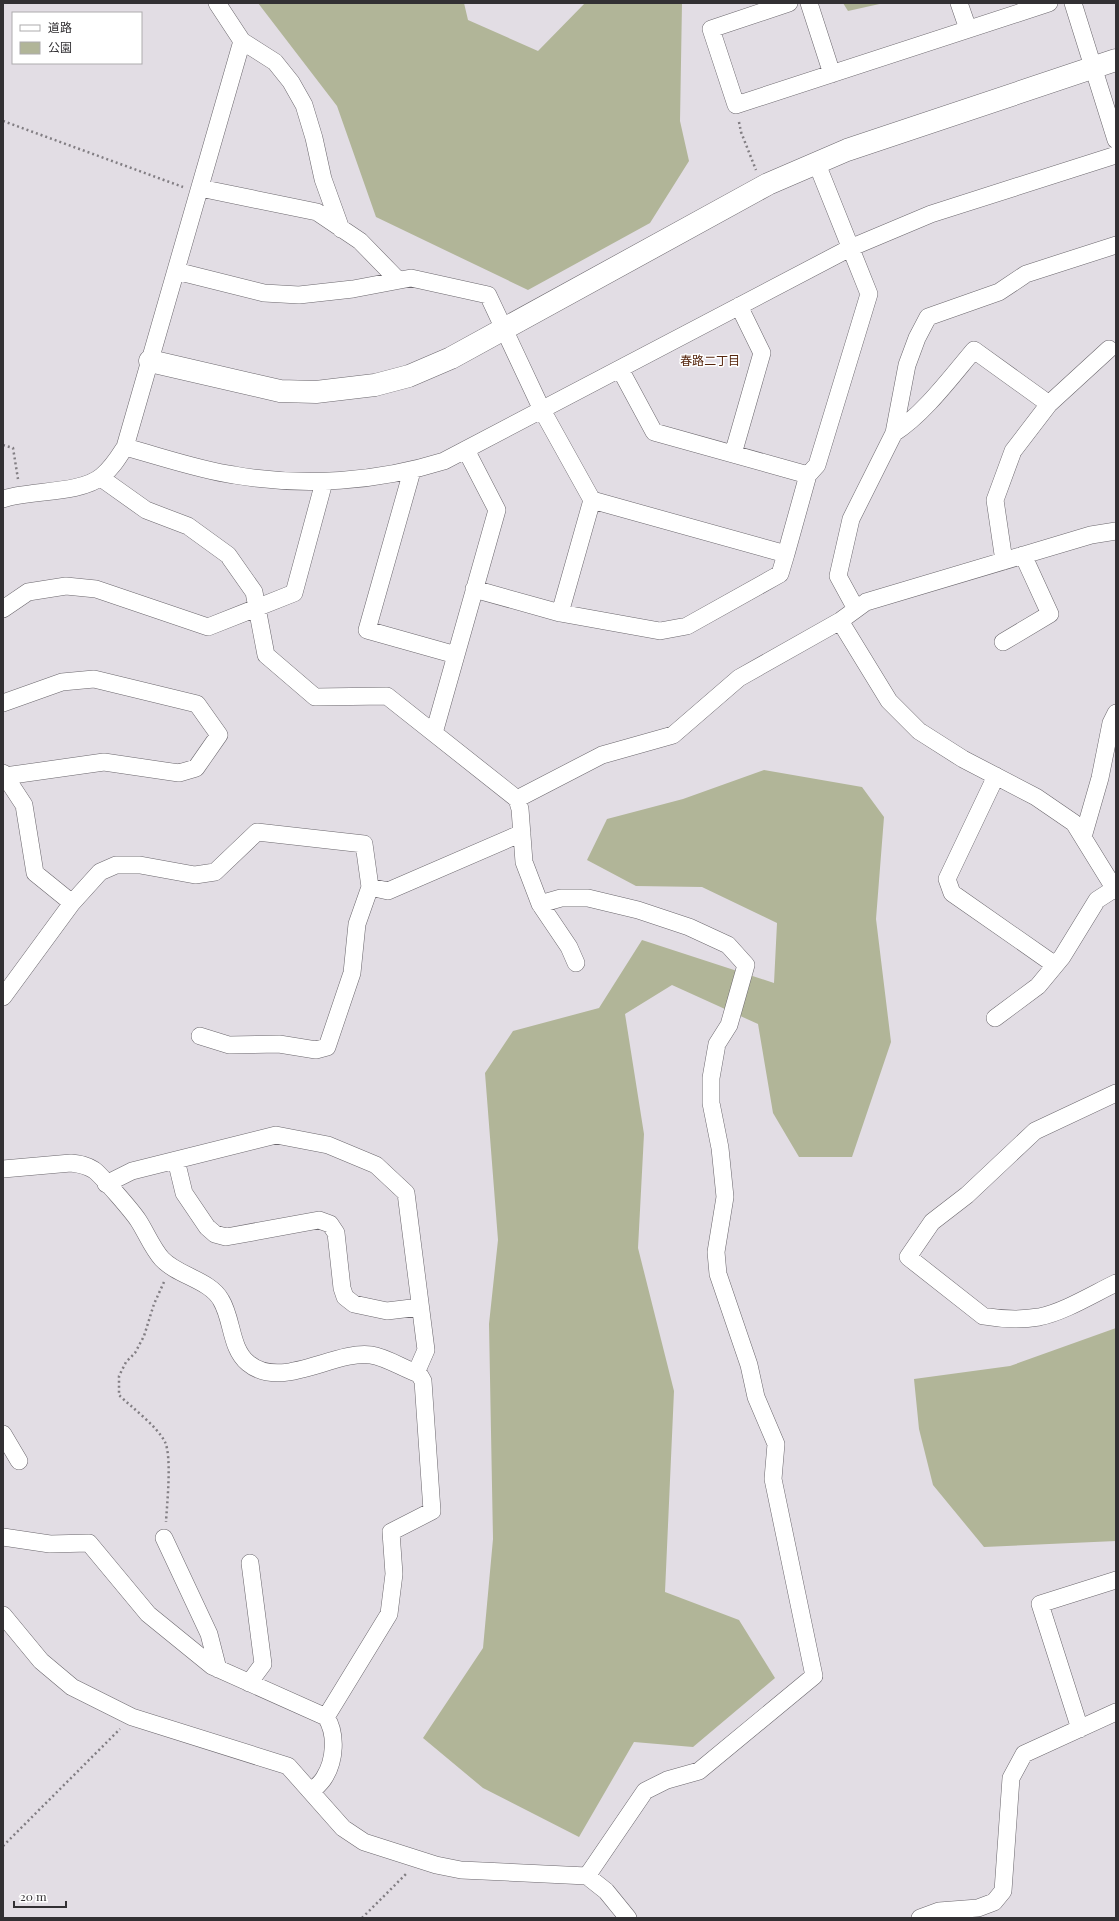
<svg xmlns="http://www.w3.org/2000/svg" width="1119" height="1921" font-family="'Playfair Display','Noto Sans JP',serif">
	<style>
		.green { fill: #b1b598 }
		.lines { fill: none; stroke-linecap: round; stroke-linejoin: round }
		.street-casing { stroke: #6b676d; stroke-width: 18 }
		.secondary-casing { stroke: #6b676d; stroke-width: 23 }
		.path { stroke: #827e83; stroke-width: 2.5; stroke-dasharray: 2 3; stroke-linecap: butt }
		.street { stroke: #fff; stroke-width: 17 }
		.secondary { stroke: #fff; stroke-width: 22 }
		.labels { text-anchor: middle; stroke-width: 3; stroke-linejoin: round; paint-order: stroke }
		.neighbourhood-label { font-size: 12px; fill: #55250c; stroke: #fff }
	</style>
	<rect width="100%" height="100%" fill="#e2dde4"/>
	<!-- green -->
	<path class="green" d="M 258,3 L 464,3 L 468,20 L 538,51 L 585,3 L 682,3 L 680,121 L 689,161 L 650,223 L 528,290 L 376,217 L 337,106 Z
		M 843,3 L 884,3 L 848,11 Z
		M 764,770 L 862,787 L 884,817 L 876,919 L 891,1042 L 852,1157 L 799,1157 L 773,1113 L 758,1024 L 672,985 L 625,1014 L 644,1134 L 638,1248 L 674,1391 L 665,1592 L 739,1620 L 775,1678 L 693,1747 L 634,1742 L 579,1837 L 483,1788 L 423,1738 L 483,1648 L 493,1539 L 489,1324 L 498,1240 L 485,1073 L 513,1031 L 599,1008 L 642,940 L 774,983 L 777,923 L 702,887 L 636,886 L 587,860 L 607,819 L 683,799 Z
		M 1116,1328 L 1116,1541 L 984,1547 L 933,1485 L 919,1429 L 914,1379 L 1010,1366 Z"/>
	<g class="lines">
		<defs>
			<path id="street" d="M 217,3 L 242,41 L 275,62 L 291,82 L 304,105 L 314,138 L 323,179 L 341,229
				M 789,3 L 711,29 L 736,105 L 1049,3
				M 809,3 L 832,74
				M 959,3 L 968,29
				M 1073,3 L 1116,140
				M 200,188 L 317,212 L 360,241 L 398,280
				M 176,271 L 264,293 L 299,295 L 353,289 L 411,278 L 488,295 L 542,410 L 592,500
				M 894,433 C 923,415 952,376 974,350 L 1049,404
				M 125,447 C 159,456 199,470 234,475 C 304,487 377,482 444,461 L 850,248 L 931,214 L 1116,155
				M 733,454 L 762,353 L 739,306
				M 412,471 L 367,630 L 456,655
				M 808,475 L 817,465 L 869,294 L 817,164
				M 101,478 L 146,510 L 188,526 L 228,555 L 254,592 L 266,655 L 315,697 L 387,696 L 517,799 L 602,755 L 673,735 L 739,678 L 840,621
				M 3,499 C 30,490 81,494 102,476 C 112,468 118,458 125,447 L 242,41
				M 1116,531 L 1091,535 L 866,602 L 840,621 L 889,701 L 919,731 L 963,759 L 1036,797 L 1074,823 L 1116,891
				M 1004,561 L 995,500 L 1013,451 L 1049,404 L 1109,349
				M 474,589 L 560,613 L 592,500 L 786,554 L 808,475 L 654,432 L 620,369
				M 3,609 L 28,592 L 66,586 L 96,589 L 208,627 L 294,593 L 324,482
				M 856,609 L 838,576 L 851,519 L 894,433 L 907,365 L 917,338 L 928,317 L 999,292 L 1026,274 L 1116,245
				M 560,613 L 660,631 L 687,626 L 780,574 L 786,554
				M 1003,642 L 1050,614 L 1023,555
				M 3,703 L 62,682 L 94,679 L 197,704 L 219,735 L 196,768 L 179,773 L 104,762 L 5,776
				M 434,733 L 497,510 L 466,450
				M 3,773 L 24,805 L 35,873 L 72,903
				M 996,776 L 947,879 L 952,893 L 1055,965
				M 517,799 L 520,809 L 524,862 L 540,904 L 569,947 L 576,963
				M 1083,837 L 1100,778 L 1111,723 L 1116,713
				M 370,887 L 388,891 L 522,833
				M 540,904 L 561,898 L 588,898 L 638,910 L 689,927 L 728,945 L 746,965 L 729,1025 L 717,1044 L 711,1078 L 711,1103 L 720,1148 L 725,1197 L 716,1252 L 718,1274 L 749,1365 L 756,1397 L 776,1444 L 773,1479 L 814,1676 L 699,1771 L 667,1780 L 645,1791 L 587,1876
				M 3,997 L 72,903 L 100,872 L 116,865 L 140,865 L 195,875 L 215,872 L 257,832 L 364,844 L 370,887 L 357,924 L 352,973 L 327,1047 L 316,1050 L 279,1044 L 229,1045 L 200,1036
				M 995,1018 L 1038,986 L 1062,957 L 1097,900 L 1114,889
				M 1116,1093 L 1035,1131 L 967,1195 L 932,1222 L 908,1257 L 983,1316 C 1000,1319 1021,1320 1039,1317 C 1064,1312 1093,1294 1116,1283
				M 176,1160 L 184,1193 L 207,1227 L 215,1234 L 226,1237 L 319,1220 L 330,1224 L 336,1233 L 342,1288 L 345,1297 L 354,1304 L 387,1311 L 420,1307
				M 3,1169 L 71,1163 C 80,1164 86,1165 94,1170 C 101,1175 132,1211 138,1220 C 146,1232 152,1248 162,1259 C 178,1276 210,1280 221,1300 C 233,1320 230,1348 248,1363 C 281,1391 334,1350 371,1355 C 386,1357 404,1369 419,1374 L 423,1381 L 432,1511 L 391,1532 L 394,1574 L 389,1614 L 326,1717
				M 106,1184 L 132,1171 L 276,1135 L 328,1145 L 376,1165 L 406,1193 L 426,1350 L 416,1373
				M 3,1434 L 19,1461
				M 3,1537 L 50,1544 L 89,1543 L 148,1614 L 212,1666 L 326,1717 C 337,1734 335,1761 324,1778 C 321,1783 315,1788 311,1792
				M 164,1538 L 209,1634 L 218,1669
				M 3,1615 L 41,1661 L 72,1687 L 132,1717 L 288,1766 L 343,1828 L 364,1842 L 436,1865 L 461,1870 L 587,1876 L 606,1891 L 628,1918
				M 249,1683 L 263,1664 L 250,1563
				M 1080,1729 L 1040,1604 L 1116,1580
				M 920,1918 L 939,1911 L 978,1908 L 994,1902 L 1003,1891 L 1011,1778 L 1024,1754 L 1116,1712"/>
			<path id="secondary" d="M 150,361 L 280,391 L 316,392 L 375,385 L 409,376 L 451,358 L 768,184 L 847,150 L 1116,60"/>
		</defs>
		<!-- street casing -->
		<use href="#street" class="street-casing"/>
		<!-- secondary casing -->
		<use href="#secondary" class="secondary-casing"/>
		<!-- path -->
		<path class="path" d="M 3,121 L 183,187
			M 739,122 L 741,132 L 756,170
			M 3,445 L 13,448 L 18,479
			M 164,1282 L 154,1304 L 144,1336 L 135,1353 L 126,1362 L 119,1376 L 119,1395 C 131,1407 157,1426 165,1442 C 172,1457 167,1504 166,1522
			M 3,1846 L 120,1729
			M 362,1918 L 407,1873"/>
		<!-- street -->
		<use href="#street" class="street"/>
		<!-- secondary -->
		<use href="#secondary" class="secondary"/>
	</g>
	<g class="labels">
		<!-- neighbourhood labels -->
		<g class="neighbourhood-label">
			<text x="710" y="365">春路二丁目</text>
		</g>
	</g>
	<!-- border -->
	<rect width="1119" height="1921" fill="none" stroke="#323033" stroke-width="8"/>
	<!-- legend -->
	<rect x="12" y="12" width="130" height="52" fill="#ffffff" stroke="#adacad"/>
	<rect x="20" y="25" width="20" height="6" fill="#ffffff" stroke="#adacad"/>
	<text x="48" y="32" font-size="12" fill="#323033">道路</text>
	<rect x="20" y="42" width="20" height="12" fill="#b1b598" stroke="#adacad"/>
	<text x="48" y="52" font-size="12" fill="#323033">公園</text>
	<!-- scale -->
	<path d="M14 1901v6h52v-6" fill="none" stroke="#323033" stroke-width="2"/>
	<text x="20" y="1901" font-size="12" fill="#323033" stroke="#ffffff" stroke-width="3" paint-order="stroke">20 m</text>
</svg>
